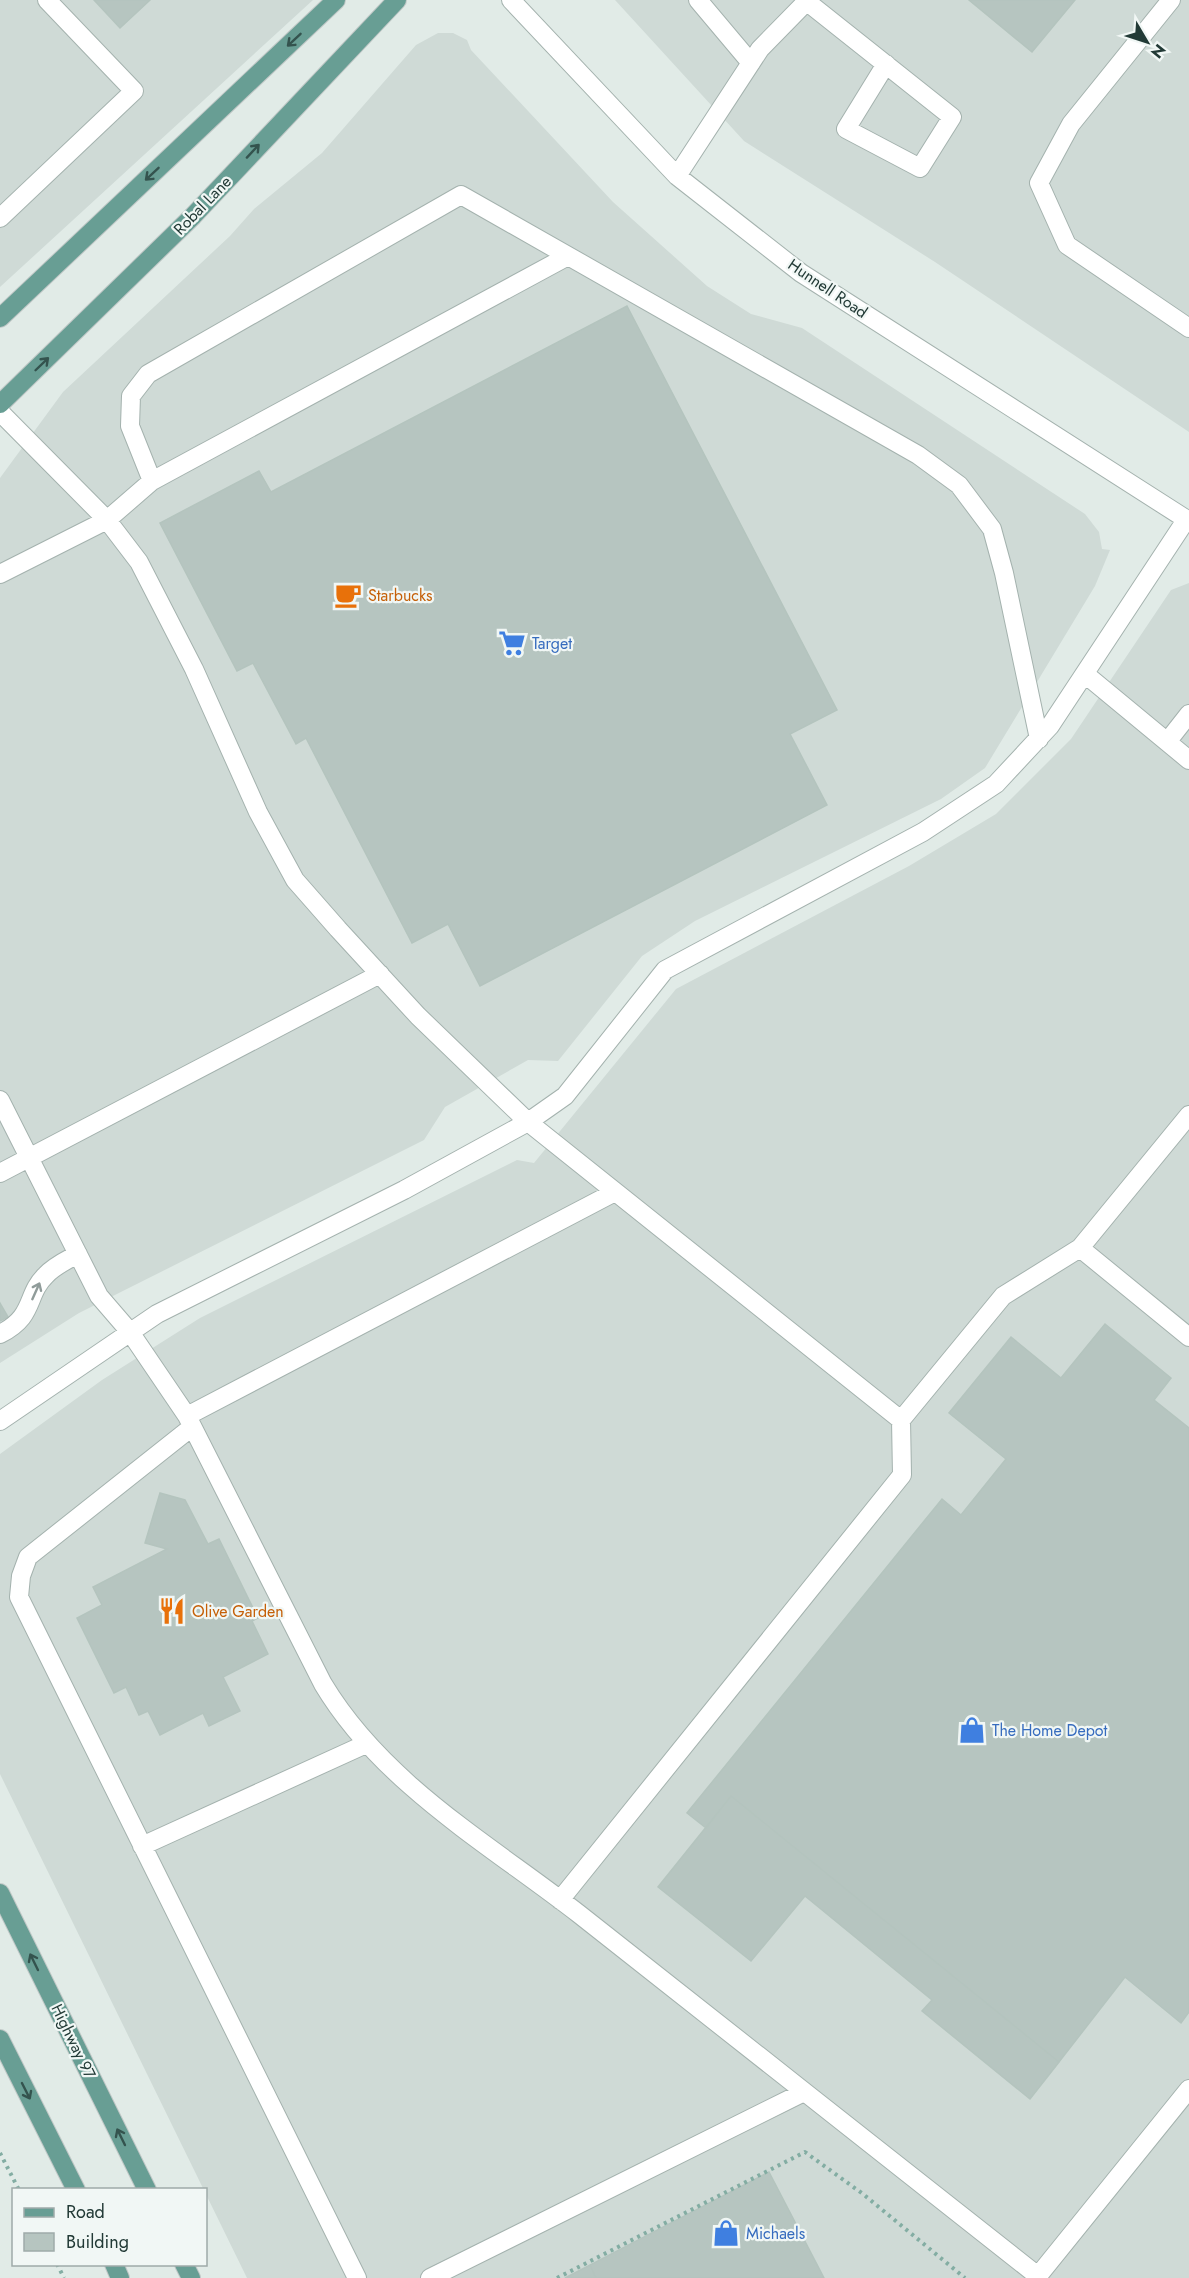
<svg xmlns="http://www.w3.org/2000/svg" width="1189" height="2278" font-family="Jost,sans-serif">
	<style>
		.built { fill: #cfdad6 }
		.building { fill: #b6c5c0; stroke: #b4c4be; stroke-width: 1.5 }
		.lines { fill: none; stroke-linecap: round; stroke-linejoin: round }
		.minor-casing { stroke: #a4b2ae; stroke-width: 20 }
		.major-casing { stroke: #c1c8c7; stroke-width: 20 }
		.path { stroke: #83ada3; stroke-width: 4; stroke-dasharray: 3 4.5; stroke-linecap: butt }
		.minor { stroke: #fff; stroke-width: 18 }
		.major { stroke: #689e94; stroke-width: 18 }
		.oneway { stroke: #34534e }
		.oneway2 { stroke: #909c9a }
		.labels { text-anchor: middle; stroke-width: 4.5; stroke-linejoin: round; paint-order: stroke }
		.street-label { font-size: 16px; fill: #223a36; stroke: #f1f7f5 }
		.food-label { font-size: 16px; fill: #c56008; stroke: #f1f7f5; text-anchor: start }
		.shop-label { font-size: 16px; fill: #366cbe; stroke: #f1f7f5; text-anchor: start }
	</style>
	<rect width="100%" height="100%" fill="#e1ebe7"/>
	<!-- built -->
	<path class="built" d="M 0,0 L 313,0 L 0,287 Z
		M 615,0 L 1189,0 L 1189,432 L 935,262 L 744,141 Z
		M 438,33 L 453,33 L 467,40 L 471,50 L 613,202 L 707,286 L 751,314 L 802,328 L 1085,514 L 1099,532 L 1102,549 L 1110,550 L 1095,586 L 985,768 L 941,799 L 695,921 L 642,956 L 558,1061 L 528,1060 L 445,1107 L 424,1140 L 79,1313 L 0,1363 L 0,478 L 63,392 L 230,236 L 254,209 L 322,153 L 416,45 Z
		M 1189,583 L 1189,2278 L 247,2278 L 0,1774 L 0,1454 L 102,1380 L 200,1318 L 517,1160 L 534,1163 L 676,989 L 909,866 L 996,814 L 1071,739 L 1171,590 Z"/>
	<!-- building -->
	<path class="building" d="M 94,0 L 150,0 L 120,28 Z
		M 969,0 L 1075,0 L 1032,52 Z
		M 627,306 L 837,710 L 790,734 L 827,805 L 480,986 L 448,924 L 412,943 L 306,738 L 296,744 L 253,663 L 237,671 L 160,523 L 259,471 L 271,492 Z
		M 0,1303 L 8,1317 L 0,1321 Z
		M 1105,1324 L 1171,1378 L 1154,1400 L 1189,1428 L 1189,2012 L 1181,2023 L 1125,1977 L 1059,2062 L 731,1796 L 706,1828 L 687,1813 L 942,1499 L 961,1515 L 1006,1459 L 949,1413 L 1011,1337 L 1061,1378 Z
		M 160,1493 L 185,1500 L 208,1544 L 219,1539 L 258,1618 L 252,1621 L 268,1654 L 223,1677 L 240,1711 L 209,1726 L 203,1713 L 160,1735 L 148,1711 L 139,1715 L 126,1687 L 114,1693 L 77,1618 L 102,1605 L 93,1587 L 167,1549 L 145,1543 Z
		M 731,1796 L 1059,2062 L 1030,2099 L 922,2011 L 932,2000 L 805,1896 L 751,1961 L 658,1887 Z
		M 769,2172 L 824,2278 L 596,2278 L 590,2265 Z
		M 590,2265 L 596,2278 L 565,2278 Z"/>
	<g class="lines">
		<defs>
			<path id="minor" d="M 511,0 L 677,176 L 801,273 L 1189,521
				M 698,0 L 751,63
				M 1171,0 L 1071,124 L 1039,183 L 1067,245 L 1189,328
				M 806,1 L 952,117 L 920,168 L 846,129 L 886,64
				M 677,176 L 760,49 L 808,0
				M 0,218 L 134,91 L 47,0
				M 0,412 L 107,520 L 139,562 L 194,669 L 258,812 L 295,880 L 338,929 L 418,1016 L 528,1122 L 901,1420
				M 152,481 L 130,426 L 131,396 L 148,374 L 461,195 L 918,455 L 959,485 L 992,529 L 1004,573 L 1039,739
				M 0,574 L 107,520 L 152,481 L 568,256
				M 1085,674 L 1189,760
				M 1167,742 L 1189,714
				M 0,1100 L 99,1296 L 130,1332 L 187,1416 L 323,1684 C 383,1784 489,1844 579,1914 C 732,2035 885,2155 1038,2276 L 1189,2089
				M 0,1173 L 380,974
				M 1080,1248 L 1189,1337
				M 0,1334 C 36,1316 25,1295 46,1275 C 54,1266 67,1260 78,1254
				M 187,1416 L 615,1192
				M 0,1421 L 157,1314 L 404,1190 L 528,1122 L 565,1096 L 665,970 L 923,832 L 996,784 L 1050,726 L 1186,520
				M 192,1427 L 28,1557 L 21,1576 L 19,1597 L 357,2278
				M 142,1846 L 366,1744
				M 560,1900 L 902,1475 L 901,1420 L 1003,1296 L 1080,1248 L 1189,1115
				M 430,2278 L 804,2092"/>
			<path id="major" d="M 0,318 L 336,0
				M 0,404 L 193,216 L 397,0
				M 0,1893 L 147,2190
				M 0,2039 L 76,2190
				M 114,2264 L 120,2278
				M 184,2264 L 191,2278"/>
		</defs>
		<!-- minor casing -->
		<use href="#minor" class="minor-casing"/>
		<!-- major casing -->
		<use href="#major" class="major-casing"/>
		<!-- path -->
		<path class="path" d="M 0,2153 L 19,2190
			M 57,2264 L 64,2278
			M 557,2278 L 805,2152 L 863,2194 L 965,2278"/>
		<!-- minor -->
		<use href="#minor" class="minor"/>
		<!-- major -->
		<use href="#major" class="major"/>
	</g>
	<!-- one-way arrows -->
	<defs><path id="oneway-shaft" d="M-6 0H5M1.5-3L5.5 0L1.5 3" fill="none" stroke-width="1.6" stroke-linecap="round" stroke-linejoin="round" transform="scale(1.5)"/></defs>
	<g class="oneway">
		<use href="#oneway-shaft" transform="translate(294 40) rotate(137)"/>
		<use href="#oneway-shaft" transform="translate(253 151) rotate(-47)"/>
		<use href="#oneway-shaft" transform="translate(152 174) rotate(137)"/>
		<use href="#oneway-shaft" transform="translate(42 364) rotate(-44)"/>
		<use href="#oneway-shaft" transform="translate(34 1962) rotate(-116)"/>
		<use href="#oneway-shaft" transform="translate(26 2091) rotate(63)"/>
		<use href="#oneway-shaft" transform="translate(121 2137) rotate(-116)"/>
	</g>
	<use class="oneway2" href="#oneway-shaft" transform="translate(36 1291) rotate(-66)"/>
	<!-- icons -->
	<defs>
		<symbol id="cafe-bare" viewBox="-9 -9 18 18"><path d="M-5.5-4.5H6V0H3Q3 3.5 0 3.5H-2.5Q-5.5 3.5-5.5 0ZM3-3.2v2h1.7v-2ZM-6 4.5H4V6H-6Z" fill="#e8710a" stroke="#f1f7f5" stroke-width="2.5" paint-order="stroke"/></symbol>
		<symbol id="supermarket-bare" viewBox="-9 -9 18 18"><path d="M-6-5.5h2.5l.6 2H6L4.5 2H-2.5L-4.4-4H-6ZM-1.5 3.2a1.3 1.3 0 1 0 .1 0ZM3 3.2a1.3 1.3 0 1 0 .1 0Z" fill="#3f7fe0" stroke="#f1f7f5" stroke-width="2.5" paint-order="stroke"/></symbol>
		<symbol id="restaurant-bare" viewBox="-9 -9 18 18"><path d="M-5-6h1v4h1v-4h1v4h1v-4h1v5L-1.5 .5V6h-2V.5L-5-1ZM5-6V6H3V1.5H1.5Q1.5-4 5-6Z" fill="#e8710a" stroke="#f1f7f5" stroke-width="2.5" paint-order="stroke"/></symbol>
		<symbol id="shop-bare" viewBox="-9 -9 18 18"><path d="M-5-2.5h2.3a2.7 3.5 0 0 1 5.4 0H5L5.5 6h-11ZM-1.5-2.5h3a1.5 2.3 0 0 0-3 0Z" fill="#3f7fe0" stroke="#f1f7f5" stroke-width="2.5" paint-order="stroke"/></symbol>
	</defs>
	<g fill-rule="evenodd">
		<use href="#cafe-bare" x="329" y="576" width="38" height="38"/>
		<use href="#supermarket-bare" x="493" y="624" width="38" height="38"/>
		<use href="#restaurant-bare" x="153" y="1592" width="38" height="38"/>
		<use href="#shop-bare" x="953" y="1711" width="38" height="38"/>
		<use href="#shop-bare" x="707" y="2214" width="38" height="38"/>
	</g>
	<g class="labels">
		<!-- street labels -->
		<g class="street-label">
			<text transform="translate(202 205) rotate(-46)" y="6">Robal Lane</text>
			<text transform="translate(828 288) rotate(34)" y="6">Hunnell Road</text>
			<text transform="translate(74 2041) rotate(64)" y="6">Highway 97</text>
		</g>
		<!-- food labels -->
		<g class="food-label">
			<text x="368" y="601">Starbucks</text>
			<text x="192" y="1617">Olive Garden</text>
		</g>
		<!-- shop labels -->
		<g class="shop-label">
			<text x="532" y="649">Target</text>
			<text x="992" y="1736">The Home Depot</text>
			<text x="746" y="2239">Michaels</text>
		</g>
	</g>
	<!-- legend -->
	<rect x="12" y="2188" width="195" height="78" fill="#f1f7f5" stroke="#9eaba9" stroke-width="1.5"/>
	<rect x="24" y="2208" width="30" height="9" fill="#689e94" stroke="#9eaba9" stroke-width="1.5"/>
	<text x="66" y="2218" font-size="18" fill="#223a36">Road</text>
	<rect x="24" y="2233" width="30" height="18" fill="#b6c5c0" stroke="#9eaba9" stroke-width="1.5"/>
	<text x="66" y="2248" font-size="18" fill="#223a36">Building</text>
	<!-- north arrow -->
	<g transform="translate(1147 42) rotate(129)" stroke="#f1f7f5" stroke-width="4.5" paint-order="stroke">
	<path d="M0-4.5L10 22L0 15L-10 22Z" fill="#223a36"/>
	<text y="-9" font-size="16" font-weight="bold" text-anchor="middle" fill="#223a36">N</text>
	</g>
</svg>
